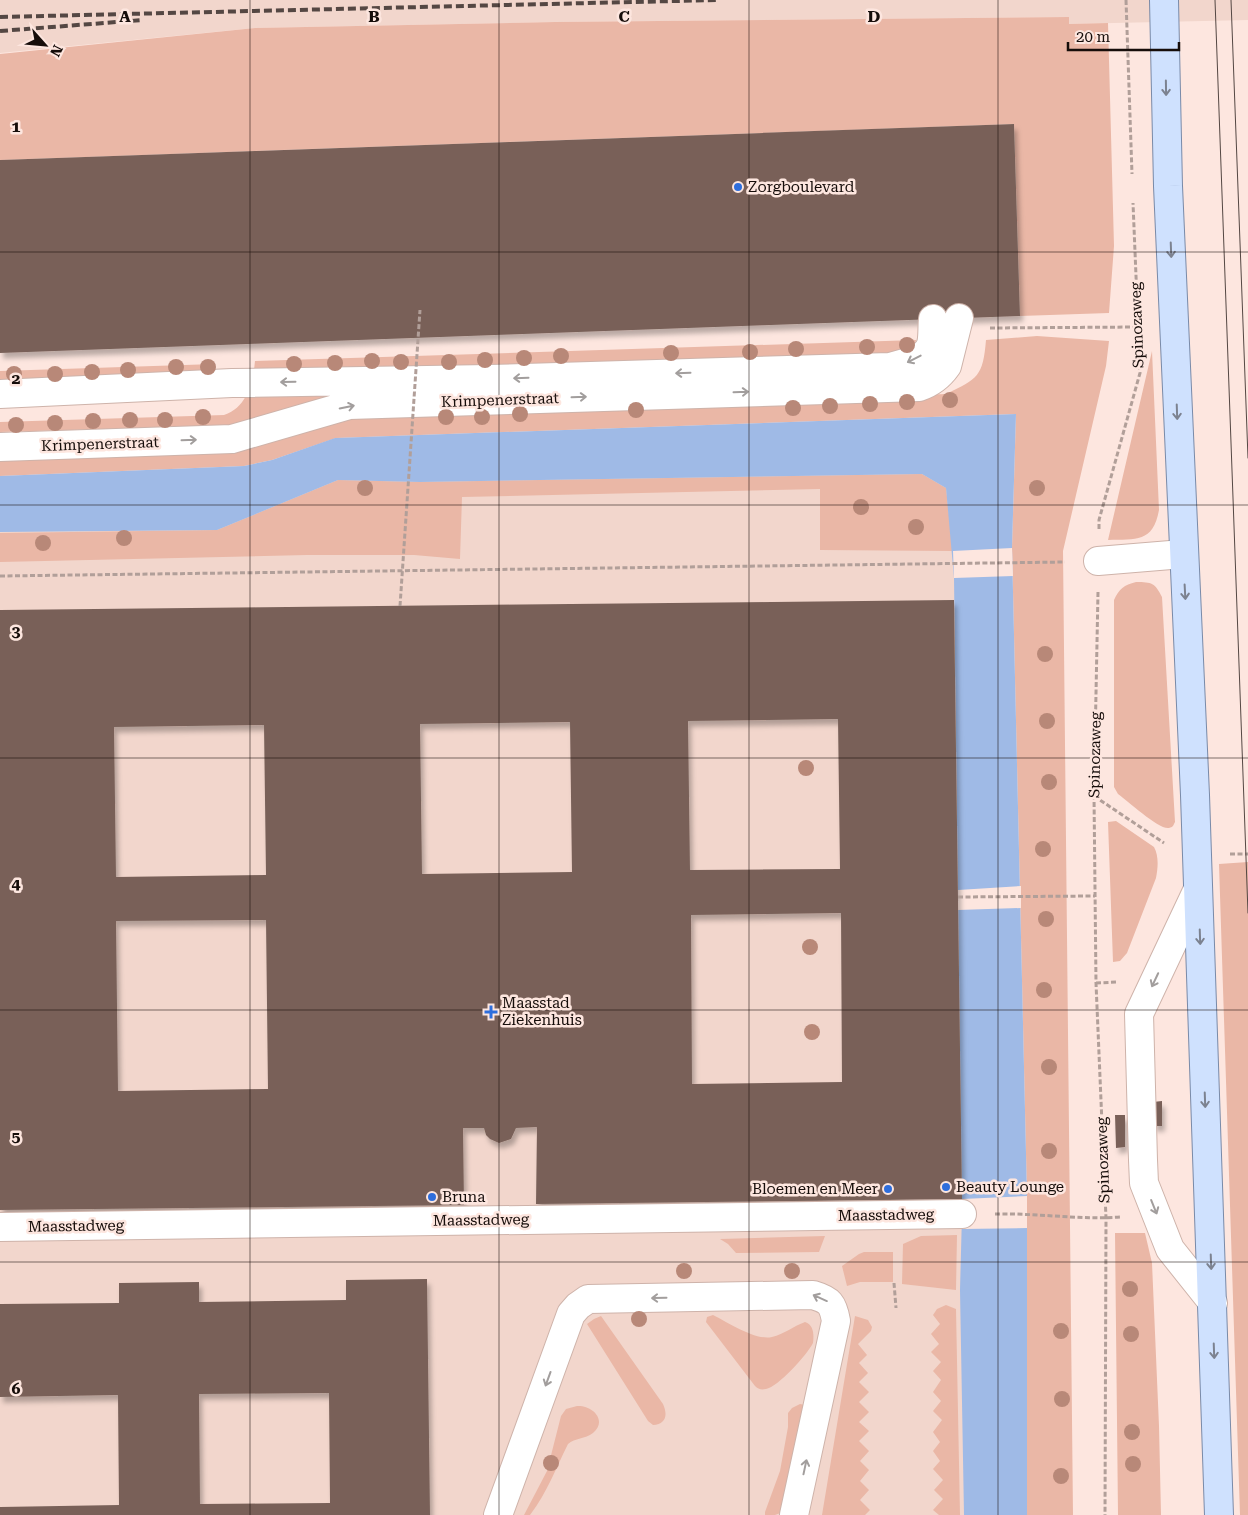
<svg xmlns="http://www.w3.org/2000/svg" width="1248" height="1515" font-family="'Roboto Serif',serif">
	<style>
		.built { fill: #f2d6cc }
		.green { fill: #eab7a6 }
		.water { fill: #9fbae6 }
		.pier { fill: #fde6df }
		.building { fill: #796159; fill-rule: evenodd; filter: url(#shadow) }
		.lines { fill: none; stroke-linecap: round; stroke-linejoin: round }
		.minor-casing { stroke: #ceb3aa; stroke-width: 30 }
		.major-casing { stroke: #798aa8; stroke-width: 30 }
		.path { stroke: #b19f99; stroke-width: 3; stroke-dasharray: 5 2.5; stroke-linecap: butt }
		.minor { stroke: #fff; stroke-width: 28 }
		.major { stroke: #cfe1fe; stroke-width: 28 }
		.tram { stroke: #544743; stroke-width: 1 }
		.rail { stroke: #544743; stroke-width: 4; stroke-dasharray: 8 4; stroke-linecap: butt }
		.path-bridge { stroke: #b19f99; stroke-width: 3; stroke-dasharray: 5 2.5; stroke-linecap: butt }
		.tree { fill: #b88878 }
		.oneway { stroke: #7c8290 }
		.oneway2 { stroke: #a29e9d }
		.grid { fill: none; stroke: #160d0a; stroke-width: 1; stroke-opacity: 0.55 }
		.poi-dot { fill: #2e6edc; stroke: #fde6df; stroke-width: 2 }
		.labels { text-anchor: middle; stroke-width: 5; stroke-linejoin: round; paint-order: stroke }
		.poi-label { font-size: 15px; fill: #160d0a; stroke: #fde6df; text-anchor: start }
		.street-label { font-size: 15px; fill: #160d0a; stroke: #fde6df }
		.grid-label { font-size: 16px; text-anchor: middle; font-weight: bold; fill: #160d0a; stroke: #fde6df; stroke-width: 5; stroke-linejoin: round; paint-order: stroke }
	</style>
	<defs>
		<filter id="shadow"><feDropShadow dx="3" dy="5.5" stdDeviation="2.5" flood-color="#0004"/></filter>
	</defs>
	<rect width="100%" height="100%" fill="#fde6df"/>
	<!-- built -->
	<path class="built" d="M 0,0 L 1248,0 L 1248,20 L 1069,24 L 1069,17 L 555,22 L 255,28 L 0,53 Z
		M 975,448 L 987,1515 L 0,1515 L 0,509 L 326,462 Z"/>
	<!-- green -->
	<path class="green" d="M 1069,17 L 1069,24 L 1108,23 L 1114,246 L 1109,313 L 1020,316 L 1014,124 L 0,160 L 0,54 L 255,28 L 555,22 Z
		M 1037,336 L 1109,341 L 1106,366 L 1063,551 L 1073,1515 L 1027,1515 L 1027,1196 L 1012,548 L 1016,414 L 336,438 L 272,460 L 244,466 L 0,476 L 0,455 L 352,415 L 619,407 L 946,394 C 978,379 983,376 986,340 Z
		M 916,340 L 915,345 L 908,352 L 617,364 L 254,370 L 255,361 Z
		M 1152,351 L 1159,510 C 1153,543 1136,539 1108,540 Z
		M 215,364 L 212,373 L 0,381 L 0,371 Z
		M 336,393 L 338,398 L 248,425 L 0,432 L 0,422 L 224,415 C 235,411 240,406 246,396 Z
		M 922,474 L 946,488 L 953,551 L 820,550 L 820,489 L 462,497 L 460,559 L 414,555 L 307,555 L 0,562 L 0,533 L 217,530 L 338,480 L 420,482 Z
		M 1136,582 C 1152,582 1155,583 1162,597 L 1175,822 C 1173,826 1173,827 1169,828 C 1159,830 1128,801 1118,794 L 1114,787 L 1114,600 C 1119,589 1124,585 1136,582 Z
		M 1116,821 L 1154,847 C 1159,856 1158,868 1156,878 L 1127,953 L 1120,961 L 1113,962 L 1108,822 Z
		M 1248,862 L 1248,1515 L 1240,1515 L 1219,864 Z
		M 1115,1233 L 1145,1233 L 1152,1263 L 1159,1426 L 1161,1515 L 1118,1515 Z
		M 957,1235 L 956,1290 L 902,1284 L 903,1244 L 921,1236 Z
		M 825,1236 L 819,1252 L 736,1253 L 728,1244 L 720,1239 Z
		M 864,1252 L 893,1252 L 893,1282 L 860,1282 L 847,1286 L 842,1266 L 859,1254 Z
		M 946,1305 L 956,1309 L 960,1515 L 939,1515 L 933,1510 L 943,1499 L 934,1490 L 943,1480 L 933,1469 L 940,1461 L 933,1451 L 940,1442 L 933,1432 L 942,1420 L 933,1411 L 941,1401 L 933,1392 L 941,1380 L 933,1371 L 941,1362 L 931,1352 L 939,1344 L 931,1334 L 940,1324 L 933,1315 L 937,1309 Z
		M 713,1315 C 727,1322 756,1341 772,1337 C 784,1334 794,1326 805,1322 C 814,1325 814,1335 813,1343 C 807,1355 778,1387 766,1389 C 761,1390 758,1389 755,1386 L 706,1322 L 707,1317 Z
		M 601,1316 L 663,1404 C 668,1415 666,1424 653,1425 L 648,1421 L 587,1324 L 594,1319 Z
		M 855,1316 L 868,1320 L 872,1327 L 871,1331 L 858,1344 L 867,1355 L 859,1363 L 868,1373 L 859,1382 L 869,1392 L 859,1402 L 869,1412 L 859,1422 L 869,1431 L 859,1441 L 869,1451 L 860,1461 L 869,1470 L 860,1481 L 869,1490 L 860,1500 L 870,1510 L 865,1515 L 822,1515 Z
		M 800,1404 L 805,1405 L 783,1512 L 775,1515 L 765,1515 L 765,1512 L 780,1471 L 788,1427 L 788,1413 L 792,1408 Z
		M 577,1406 C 592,1405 608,1420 593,1433 C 585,1439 575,1438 568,1444 C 555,1470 548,1491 530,1515 L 524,1515 L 547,1471 L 561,1416 L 566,1409 Z"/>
	<!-- water -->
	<path class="water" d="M 1016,414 L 1012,548 L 1027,1196 L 1027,1515 L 964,1515 L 960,1290 L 962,1214 L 954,578 L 946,488 L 922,474 L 420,482 L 338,480 L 217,530 L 0,532 L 0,476 L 244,466 L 272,460 L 335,438 Z"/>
	<!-- pier -->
	<path class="pier" d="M 1012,548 L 1013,576 L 954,578 L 953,551 Z
		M 1021,886 L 1021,908 L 958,910 L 958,890 Z
		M 1027,1196 L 1027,1228 L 961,1229 L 962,1199 Z"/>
	<!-- building -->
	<path class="building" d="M 1014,124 L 1020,316 L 0,353 L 0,160 Z
		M 954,600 L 962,1199 L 536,1204 L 537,1127 L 516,1128 L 511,1139 L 499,1143 L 490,1139 L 486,1135 L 484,1128 L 463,1128 L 464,1205 L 0,1210 L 0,610 ZM 838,719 L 840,869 L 690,870 L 688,721 ZM 570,722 L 572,872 L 422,874 L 420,724 ZM 264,725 L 266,875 L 116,877 L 114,727 ZM 841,913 L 842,1082 L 692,1084 L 691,915 ZM 266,920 L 268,1089 L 118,1091 L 116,921 Z
		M 1162,1101 L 1162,1126 L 1153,1126 L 1153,1102 Z
		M 1115,1115 L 1125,1115 L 1125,1147 L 1116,1148 Z
		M 427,1279 L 430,1515 L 0,1515 L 0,1507 L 119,1505 L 118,1395 L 0,1397 L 0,1304 L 119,1303 L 119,1283 L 199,1282 L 199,1302 L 346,1300 L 346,1280 ZM 329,1393 L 330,1503 L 200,1504 L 199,1394 Z"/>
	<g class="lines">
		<defs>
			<path id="minor" d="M 0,394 L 232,383 L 490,379 L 890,367 C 904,363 927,360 931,344 C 933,337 932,327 933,319
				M 0,447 L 232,439 L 349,405 L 919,387 C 931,383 940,376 947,366 L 959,318
				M 1098,561 L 1183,554
				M 1198,889 L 1139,1014 L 1143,1160 L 1144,1183 L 1170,1249 L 1213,1303
				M 0,1227 L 962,1214
				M 498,1515 L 571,1314 L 578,1306 L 588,1299 L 813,1295 C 830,1300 833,1304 836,1321 L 794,1515"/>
			<path id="major" d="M 1164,0 L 1168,186 L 1195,795 L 1219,1515"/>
		</defs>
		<!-- minor casing -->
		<use href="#minor" class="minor-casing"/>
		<!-- major casing -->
		<use href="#major" class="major-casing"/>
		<!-- path -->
		<path class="path" d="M 1126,0 L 1132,174
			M 990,328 L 1137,327
			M 1099,529 L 1099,520 L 1140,373 L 1133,203
			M 0,576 L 1065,562
			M 1098,592 L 1094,795 L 1096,983 L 1106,1218 L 1105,1515
			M 1094,796 L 1164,843
			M 1230,854 L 1248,854
			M 958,897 L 1095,896
			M 1096,983 L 1118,982
			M 995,1214 C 1037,1213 1080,1220 1121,1217
			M 894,1283 L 896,1308"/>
		<!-- minor -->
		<use href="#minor" class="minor"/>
		<!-- major -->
		<use href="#major" class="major"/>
		<!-- tram -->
		<path class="tram" d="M 1215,0 L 1248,913
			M 1231,0 L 1248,458"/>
		<!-- rail -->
		<path class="rail" d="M 0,17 L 717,0
			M 0,31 L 143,20"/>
		<!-- path-bridge -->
		<path class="path-bridge" d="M 400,606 L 420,310"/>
	</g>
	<!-- trees -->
	<g class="tree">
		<circle cx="907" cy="345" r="8"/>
		<circle cx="867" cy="347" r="8"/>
		<circle cx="796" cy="349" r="8"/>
		<circle cx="750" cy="352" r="8"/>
		<circle cx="671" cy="353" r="8"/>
		<circle cx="561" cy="356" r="8"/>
		<circle cx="524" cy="358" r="8"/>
		<circle cx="485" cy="360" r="8"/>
		<circle cx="372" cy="361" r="8"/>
		<circle cx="401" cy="362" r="8"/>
		<circle cx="449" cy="362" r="8"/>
		<circle cx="335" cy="363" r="8"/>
		<circle cx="294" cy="364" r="8"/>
		<circle cx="176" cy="367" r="8"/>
		<circle cx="208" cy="367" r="8"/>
		<circle cx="128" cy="370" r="8"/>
		<circle cx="92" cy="372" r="8"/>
		<circle cx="14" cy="374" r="8"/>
		<circle cx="55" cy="374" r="8"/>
		<circle cx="950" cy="400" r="8"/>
		<circle cx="907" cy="402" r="8"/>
		<circle cx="870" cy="404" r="8"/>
		<circle cx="830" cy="406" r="8"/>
		<circle cx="793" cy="408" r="8"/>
		<circle cx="636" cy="410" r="8"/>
		<circle cx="520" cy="414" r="8"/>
		<circle cx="203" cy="417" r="8"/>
		<circle cx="446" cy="417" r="8"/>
		<circle cx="482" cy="417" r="8"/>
		<circle cx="130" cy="420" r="8"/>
		<circle cx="165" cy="420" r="8"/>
		<circle cx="93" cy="421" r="8"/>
		<circle cx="55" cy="423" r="8"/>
		<circle cx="16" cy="425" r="8"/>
		<circle cx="365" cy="488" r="8"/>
		<circle cx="1037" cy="488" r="8"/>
		<circle cx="861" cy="507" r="8"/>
		<circle cx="916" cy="527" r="8"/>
		<circle cx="124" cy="538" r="8"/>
		<circle cx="43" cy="543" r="8"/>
		<circle cx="1045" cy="654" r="8"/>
		<circle cx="1047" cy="721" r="8"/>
		<circle cx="806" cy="768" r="8"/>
		<circle cx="1049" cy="782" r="8"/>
		<circle cx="1043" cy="849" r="8"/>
		<circle cx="1046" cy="919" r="8"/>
		<circle cx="810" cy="947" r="8"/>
		<circle cx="1044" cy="990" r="8"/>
		<circle cx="812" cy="1032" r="8"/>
		<circle cx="1049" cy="1067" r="8"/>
		<circle cx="1049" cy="1151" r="8"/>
		<circle cx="684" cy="1271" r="8"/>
		<circle cx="792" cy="1271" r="8"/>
		<circle cx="1130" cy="1289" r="8"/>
		<circle cx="639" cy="1319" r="8"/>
		<circle cx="1061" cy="1331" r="8"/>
		<circle cx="1131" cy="1334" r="8"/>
		<circle cx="1062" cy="1399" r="8"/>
		<circle cx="1132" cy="1432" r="8"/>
		<circle cx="551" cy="1463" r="8"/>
		<circle cx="1133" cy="1464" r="8"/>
		<circle cx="1061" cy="1476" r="8"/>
	</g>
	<!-- one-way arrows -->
	<defs><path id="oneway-shaft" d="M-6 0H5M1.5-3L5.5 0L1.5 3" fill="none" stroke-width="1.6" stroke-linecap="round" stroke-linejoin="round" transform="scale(1.25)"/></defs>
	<g class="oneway">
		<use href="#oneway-shaft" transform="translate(1166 88) rotate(89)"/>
		<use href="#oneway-shaft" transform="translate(1171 250) rotate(88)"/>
		<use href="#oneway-shaft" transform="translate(1177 412) rotate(88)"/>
		<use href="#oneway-shaft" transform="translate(1185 592) rotate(87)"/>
		<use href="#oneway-shaft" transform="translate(1200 937) rotate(88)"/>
		<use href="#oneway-shaft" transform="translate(1205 1100) rotate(88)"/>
		<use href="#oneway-shaft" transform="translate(1211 1262) rotate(88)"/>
		<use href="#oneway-shaft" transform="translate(1214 1351) rotate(88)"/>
	</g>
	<g class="oneway2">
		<use href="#oneway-shaft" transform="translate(914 359) rotate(153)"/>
		<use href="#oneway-shaft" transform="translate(683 373) rotate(178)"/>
		<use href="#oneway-shaft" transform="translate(521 378) rotate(178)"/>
		<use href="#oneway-shaft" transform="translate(288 382) rotate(179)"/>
		<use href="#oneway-shaft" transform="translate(741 392) rotate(-2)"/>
		<use href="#oneway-shaft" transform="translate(579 397) rotate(-2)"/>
		<use href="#oneway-shaft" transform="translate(347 407) rotate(-11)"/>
		<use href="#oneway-shaft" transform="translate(189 440) rotate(-2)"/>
		<use href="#oneway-shaft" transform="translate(1155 980) rotate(115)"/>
		<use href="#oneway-shaft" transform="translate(1154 1207) rotate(68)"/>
		<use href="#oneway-shaft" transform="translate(659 1298) rotate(179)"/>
		<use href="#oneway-shaft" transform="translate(820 1298) rotate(-156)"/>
		<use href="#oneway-shaft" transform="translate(548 1379) rotate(110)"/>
		<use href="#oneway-shaft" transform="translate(805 1467) rotate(-78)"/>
	</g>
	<!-- grid -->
	<path class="grid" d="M 250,0 L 250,1515M 499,0 L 499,1515M 749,0 L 749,1515M 998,0 L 998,1515M 0,252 L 1248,252M 0,505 L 1248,505M 0,758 L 1248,758M 0,1010 L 1248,1010M 0,1262 L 1248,1262"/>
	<!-- markers -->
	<g class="poi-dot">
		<circle cx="738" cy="187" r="5"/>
		<path d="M488.5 1004.5h5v5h5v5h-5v5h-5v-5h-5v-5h5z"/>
		<circle cx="946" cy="1187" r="5"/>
		<circle cx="888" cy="1189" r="5"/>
		<circle cx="432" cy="1197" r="5"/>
	</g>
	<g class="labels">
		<!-- poi labels -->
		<g class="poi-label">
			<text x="748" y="192">Zorgboulevard</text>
			<text x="502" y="1008">Maasstad<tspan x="502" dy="17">Ziekenhuis</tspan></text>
			<text x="956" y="1192">Beauty Lounge</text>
			<text x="878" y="1194" text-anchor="end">Bloemen en Meer</text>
			<text x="442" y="1202">Bruna</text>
		</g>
		<!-- street labels -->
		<g class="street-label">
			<text transform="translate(1137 325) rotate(-92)" y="5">Spinozaweg</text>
			<text transform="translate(500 400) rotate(-2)" y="5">Krimpenerstraat</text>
			<text transform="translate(100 444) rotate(-2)" y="5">Krimpenerstraat</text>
			<text transform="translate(1095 755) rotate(-89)" y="5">Spinozaweg</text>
			<text transform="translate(1103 1160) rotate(-92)" y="5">Spinozaweg</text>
			<text transform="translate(886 1215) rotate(-1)" y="5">Maasstadweg</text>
			<text transform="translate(481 1220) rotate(-1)" y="5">Maasstadweg</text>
			<text transform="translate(76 1226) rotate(-1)" y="5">Maasstadweg</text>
		</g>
	</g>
	<g class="grid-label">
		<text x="125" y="22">A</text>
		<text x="374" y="22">B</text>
		<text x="624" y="22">C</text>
		<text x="874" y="22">D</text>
		<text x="16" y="132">1</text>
		<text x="16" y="384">2</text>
		<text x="16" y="637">3</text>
		<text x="16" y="889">4</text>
		<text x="16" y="1142">5</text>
		<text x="16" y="1394">6</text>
	</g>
	<!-- north arrow -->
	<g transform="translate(45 45) rotate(117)" stroke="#fde6df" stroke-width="4" paint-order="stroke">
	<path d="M0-4L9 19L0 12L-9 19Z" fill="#160d0a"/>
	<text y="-8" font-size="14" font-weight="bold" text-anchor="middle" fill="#160d0a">N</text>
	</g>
	<!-- scale -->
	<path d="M1068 42v8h111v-8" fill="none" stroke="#160d0a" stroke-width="2.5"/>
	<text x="1076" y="42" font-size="15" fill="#160d0a" stroke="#fde6df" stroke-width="4" paint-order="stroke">20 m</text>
</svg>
